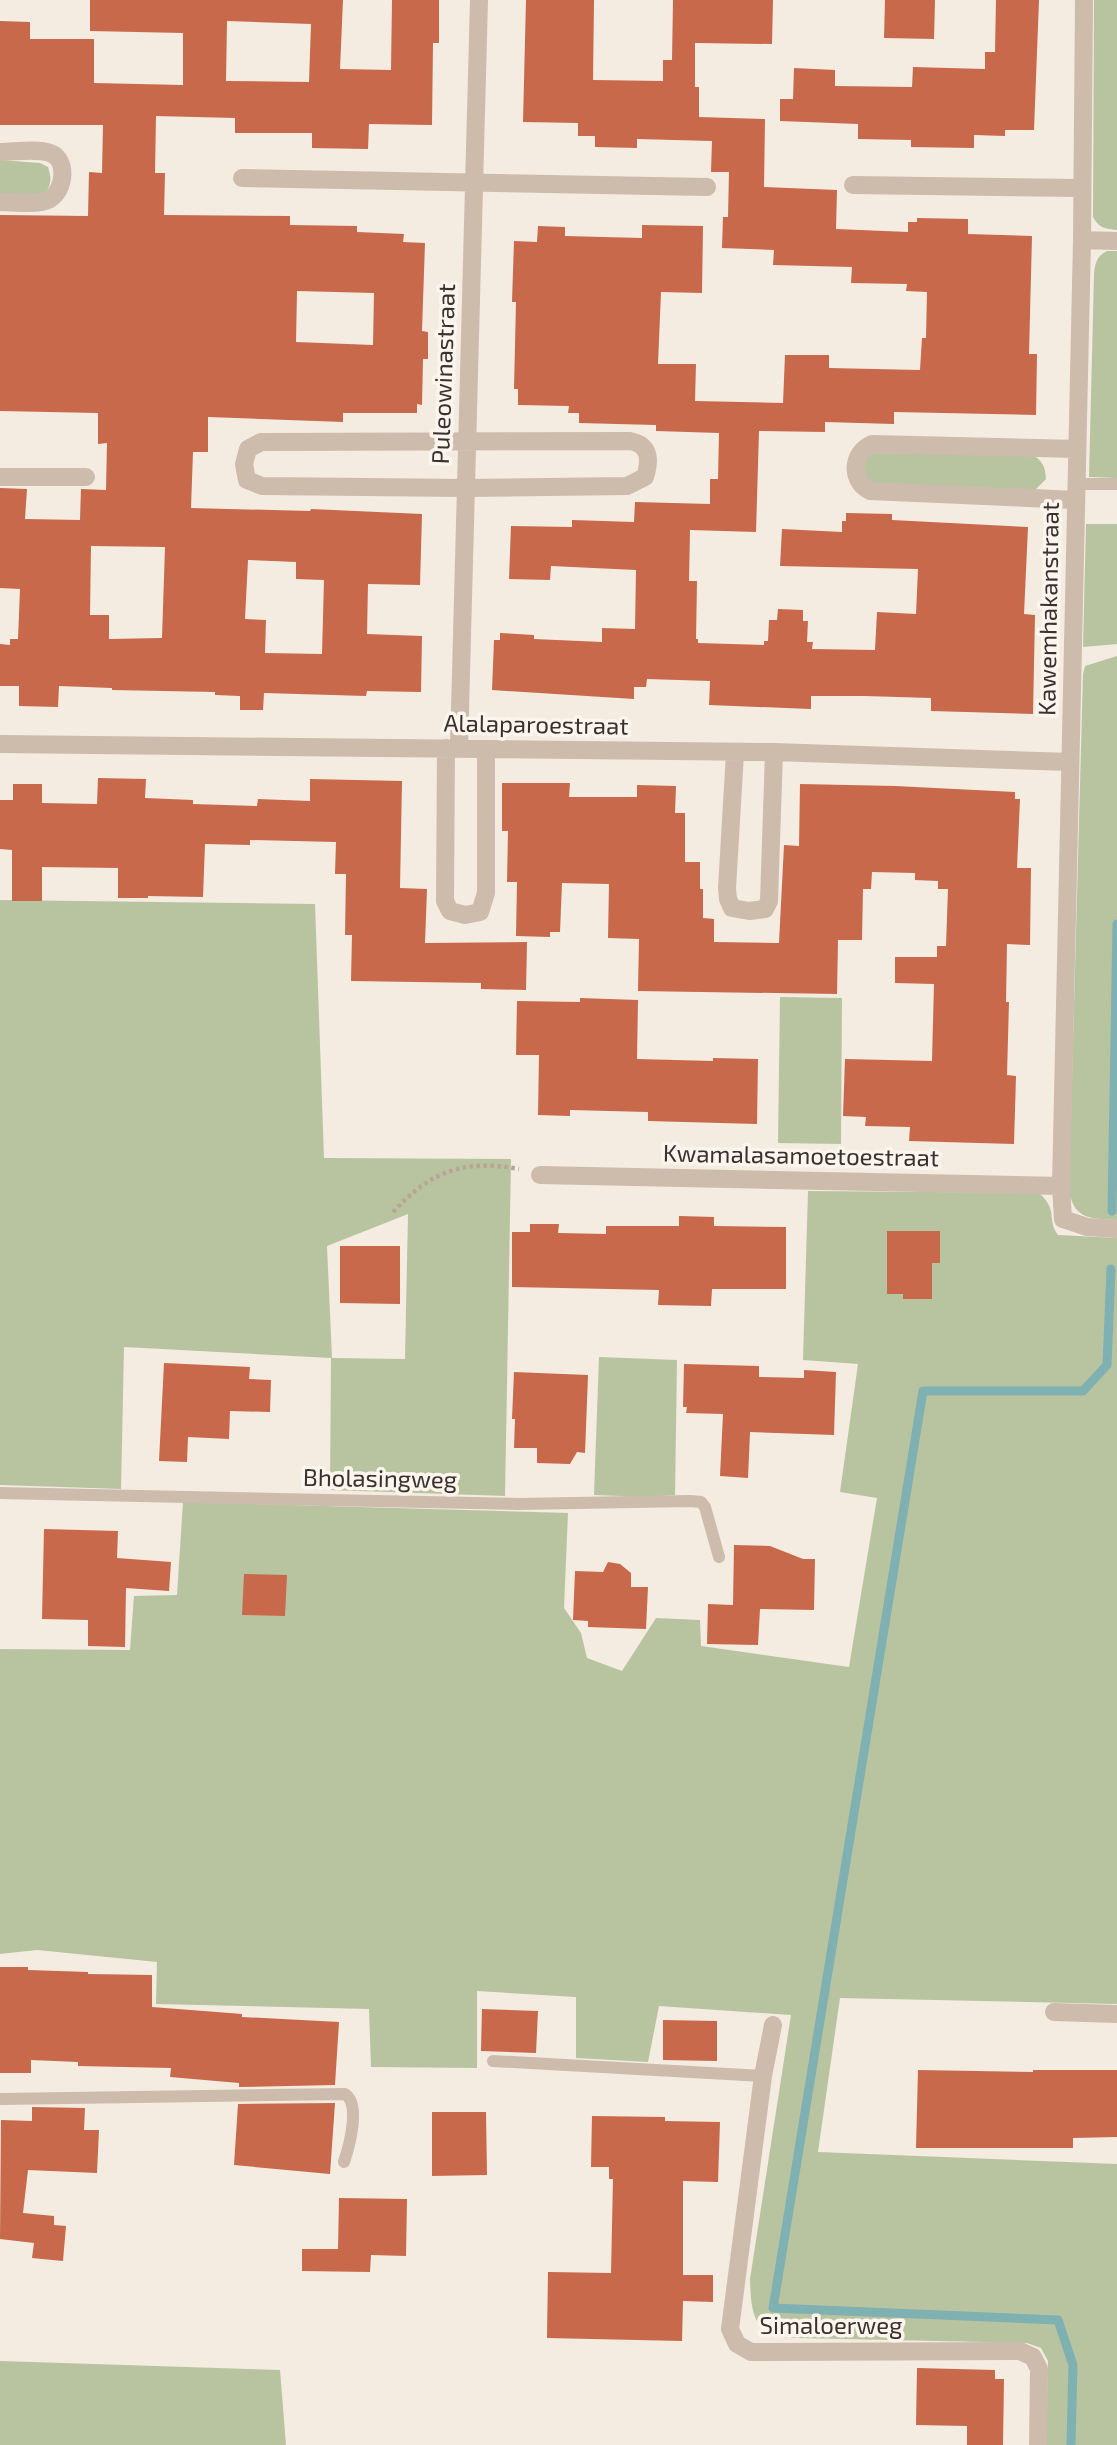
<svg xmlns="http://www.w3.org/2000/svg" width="1117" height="2445" font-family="'Exo 2',sans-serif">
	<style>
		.green { fill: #b8c4a0; fill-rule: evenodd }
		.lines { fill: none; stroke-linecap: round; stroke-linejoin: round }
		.stream { stroke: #7fb0b2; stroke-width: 9 }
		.building { fill: #c8694b; fill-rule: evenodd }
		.path { stroke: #b9a596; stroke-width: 4.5; stroke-dasharray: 3.5 3.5; stroke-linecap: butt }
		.service { stroke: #cdbbac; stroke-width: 12 }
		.minor { stroke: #cdbbac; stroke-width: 18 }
		.labels { text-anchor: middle; stroke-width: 7; stroke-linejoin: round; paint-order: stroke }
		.street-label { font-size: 24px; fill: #3b302b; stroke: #fbf5ee }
	</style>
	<rect width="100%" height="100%" fill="#f4ebe1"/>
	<!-- green -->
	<path class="green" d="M 1094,0 L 1117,0 L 1117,230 C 1105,229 1099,228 1093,217 Z
		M 0,160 L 40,163 L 48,167 C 51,177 52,183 46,192 L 38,194 L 0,194 Z
		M 1107,251 L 1117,251 L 1117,478 L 1089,477 L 1094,274 C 1095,263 1097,256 1107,251 Z
		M 863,453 L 1031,454 C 1043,461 1045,466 1046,479 L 1035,490 L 870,483 L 863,479 Z
		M 1086,524 L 1117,524 L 1117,644 L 1083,647 Z
		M 1117,656 L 1117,1220 C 1091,1218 1075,1221 1069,1191 L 1083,674 L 1085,666 Z
		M 0,900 L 315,904 L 324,1158 L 511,1159 L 505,1496 L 330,1490 L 331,1358 L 124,1347 L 121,1489 L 0,1485 ZM 408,1214 L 405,1359 L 332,1358 L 327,1246 Z
		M 780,997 L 842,998 L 841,1144 L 778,1143 Z
		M 808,1191 L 1039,1193 C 1059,1211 1046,1219 1058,1235 L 1117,1238 L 1117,2004 L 840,1998 L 818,2152 L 1117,2164 L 1117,2445 L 1046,2445 L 1048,2361 L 1041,2348 L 1027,2343 L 797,2338 C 790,2337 780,2338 773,2335 C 750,2326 751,2299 750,2279 L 791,2015 L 659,2006 L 648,2062 L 576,2058 L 576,1997 L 477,1991 L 477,2068 L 371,2067 L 369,2009 L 156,2004 L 157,1962 L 37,1950 L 0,1954 L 0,1649 L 130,1650 L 134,1596 L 177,1595 L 183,1502 L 568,1513 L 564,1608 L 581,1633 L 587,1658 L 622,1671 L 656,1618 L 700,1620 L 701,1646 L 849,1667 L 877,1498 L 840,1492 L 858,1364 L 803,1360 Z
		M 599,1357 L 677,1360 L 675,1495 L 647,1497 L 594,1495 Z
		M 0,2361 L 280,2370 L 286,2445 L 0,2445 Z"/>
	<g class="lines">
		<!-- stream -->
		<path class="stream" d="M 1112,1211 L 1117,924
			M 1071,2445 L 1073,2365 L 1058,2320 L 773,2308 L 923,1391 L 1083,1391 L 1107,1365 L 1111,1269"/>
	</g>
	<!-- building -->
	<path class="building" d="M 90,0 L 343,0 L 340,69 L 391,70 L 392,0 L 439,0 L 439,43 L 433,43 L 432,125 L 369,124 L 368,149 L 312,148 L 312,133 L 235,133 L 235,118 L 156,116 L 155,173 L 165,173 L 164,215 L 290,216 L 290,225 L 357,226 L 357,232 L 404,234 L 403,242 L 425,243 L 422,331 L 428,332 L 428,359 L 423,359 L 422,405 L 417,404 L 417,413 L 343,413 L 343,422 L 208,417 L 208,452 L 193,452 L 191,508 L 310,511 L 311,509 L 422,514 L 420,585 L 368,584 L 367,634 L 422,636 L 421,692 L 367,691 L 366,696 L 264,693 L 263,710 L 240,710 L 240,696 L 215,695 L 215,692 L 112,690 L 112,688 L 59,686 L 58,707 L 19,706 L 19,686 L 0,686 L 0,644 L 10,645 L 10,639 L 18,639 L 20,589 L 0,588 L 0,488 L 27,489 L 25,519 L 80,520 L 81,489 L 106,490 L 107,443 L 98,444 L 98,413 L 0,411 L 0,215 L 88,216 L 89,172 L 102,173 L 103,125 L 0,125 L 0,21 L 30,22 L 30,39 L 94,39 L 94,83 L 183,85 L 183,33 L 90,31 ZM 227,21 L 311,24 L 309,82 L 226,81 ZM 297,291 L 374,293 L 373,345 L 296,342 ZM 91,546 L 165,547 L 162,638 L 109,639 L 109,615 L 90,615 ZM 248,560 L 296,562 L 296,579 L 324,580 L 322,654 L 265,653 L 266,620 L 245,619 Z
		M 526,0 L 594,0 L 593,80 L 663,81 L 663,60 L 672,60 L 673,0 L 773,0 L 772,44 L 695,43 L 695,87 L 699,87 L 699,117 L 765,119 L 764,187 L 837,190 L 836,229 L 908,232 L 908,222 L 917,222 L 917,218 L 968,219 L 968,234 L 1032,236 L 1029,354 L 1037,354 L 1036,415 L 894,412 L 894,424 L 825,422 L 825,432 L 759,431 L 756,532 L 690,530 L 689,581 L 697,581 L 696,639 L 698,639 L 698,643 L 764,645 L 764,641 L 768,641 L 769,620 L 777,620 L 778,609 L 803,610 L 803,621 L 808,621 L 807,642 L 813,642 L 812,649 L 875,650 L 877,612 L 916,614 L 918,569 L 780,566 L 782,529 L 842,532 L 842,521 L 846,521 L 846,513 L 892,514 L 892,520 L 1028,527 L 1024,614 L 1035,615 L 1033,714 L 931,711 L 931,698 L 865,696 L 811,696 L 811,709 L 709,705 L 710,681 L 647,679 L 646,687 L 634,687 L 634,699 L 492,690 L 494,640 L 500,640 L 500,633 L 534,635 L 534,639 L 602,642 L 602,628 L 635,629 L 636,570 L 551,566 L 550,580 L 509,579 L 511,526 L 572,527 L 572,520 L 634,522 L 635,502 L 710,504 L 710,479 L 718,479 L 719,433 L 656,431 L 656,425 L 579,423 L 579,413 L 568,413 L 569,406 L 518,405 L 518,389 L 514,389 L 516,302 L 512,302 L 514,241 L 537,242 L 538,226 L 565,227 L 565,236 L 642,238 L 642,225 L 703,226 L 702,293 L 661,292 L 658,364 L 696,364 L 695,401 L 783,403 L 785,355 L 829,355 L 829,368 L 920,370 L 922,338 L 926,338 L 927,292 L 906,291 L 907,284 L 851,283 L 852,267 L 773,265 L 774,250 L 722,248 L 723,217 L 728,217 L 729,172 L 711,172 L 712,141 L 637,139 L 637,148 L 595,147 L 595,136 L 578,136 L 578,123 L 523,122 Z
		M 885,0 L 935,0 L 934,39 L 884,38 Z
		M 996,0 L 1039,0 L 1034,130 L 1005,130 L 1005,136 L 974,135 L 974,148 L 911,147 L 911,140 L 858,139 L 858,124 L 780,121 L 780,99 L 793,99 L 794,68 L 835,70 L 835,86 L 912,87 L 913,67 L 985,69 L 985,52 L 995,52 Z
		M 98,778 L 146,779 L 145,798 L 193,800 L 193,804 L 257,806 L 258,799 L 310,801 L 310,779 L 402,781 L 400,888 L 427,889 L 425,943 L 527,942 L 526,990 L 481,989 L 481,983 L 351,981 L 352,935 L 345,935 L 346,874 L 335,874 L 336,842 L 250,840 L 250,845 L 205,844 L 203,897 L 148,896 L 148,898 L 118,898 L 118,868 L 42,867 L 42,901 L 12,901 L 12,850 L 0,849 L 0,800 L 13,800 L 13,784 L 42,784 L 42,803 L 97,804 Z
		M 502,783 L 570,783 L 569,797 L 637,797 L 637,785 L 676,786 L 675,813 L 685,813 L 685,862 L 700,862 L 700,889 L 703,889 L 703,918 L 714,919 L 714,942 L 779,943 L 784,845 L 799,846 L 800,784 L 895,786 L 1015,792 L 1015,799 L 1020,799 L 1017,868 L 1031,868 L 1030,945 L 1007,944 L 1006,1002 L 1009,1002 L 1007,1075 L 1016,1076 L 1014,1144 L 909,1141 L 910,1127 L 865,1126 L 866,1117 L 843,1116 L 845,1059 L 932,1061 L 934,984 L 895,983 L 895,957 L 937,957 L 937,946 L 946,946 L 948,889 L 938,889 L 938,881 L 915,880 L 915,873 L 872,872 L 871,889 L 863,889 L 862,940 L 838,940 L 837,994 L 638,991 L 639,939 L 608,938 L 609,884 L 562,883 L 560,932 L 550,932 L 550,937 L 516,936 L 517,882 L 507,882 L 508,831 L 502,831 Z
		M 580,998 L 638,1000 L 637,1059 L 713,1061 L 713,1058 L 758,1059 L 757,1124 L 648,1121 L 648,1112 L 570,1110 L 570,1116 L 538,1115 L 539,1055 L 516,1055 L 517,1001 L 580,1002 Z
		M 679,1216 L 714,1217 L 714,1226 L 786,1227 L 786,1289 L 712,1289 L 711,1306 L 658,1305 L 659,1290 L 512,1287 L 512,1232 L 530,1232 L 530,1224 L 559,1224 L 558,1233 L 606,1234 L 606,1226 L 679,1226 Z
		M 887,1231 L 940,1231 L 940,1263 L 932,1263 L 932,1299 L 903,1299 L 903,1294 L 887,1294 Z
		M 340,1246 L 400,1246 L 400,1304 L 340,1303 Z
		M 164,1363 L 250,1367 L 249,1379 L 271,1380 L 270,1412 L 230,1411 L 229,1439 L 188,1437 L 187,1462 L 159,1461 Z
		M 684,1364 L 759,1366 L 759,1377 L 804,1378 L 804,1370 L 836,1372 L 834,1435 L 750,1432 L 748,1478 L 720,1476 L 723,1414 L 686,1413 L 687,1407 L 683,1407 Z
		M 514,1372 L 588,1375 L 585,1453 L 577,1452 L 570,1464 L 537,1463 L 537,1448 L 514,1448 L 515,1419 L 512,1419 Z
		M 44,1529 L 118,1531 L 117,1558 L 171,1562 L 169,1591 L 126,1588 L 125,1647 L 88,1646 L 88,1620 L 42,1619 Z
		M 734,1545 L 770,1546 L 803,1559 L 815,1559 L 814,1610 L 760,1609 L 758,1645 L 707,1644 L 708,1604 L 733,1605 Z
		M 608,1562 L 620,1564 L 631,1573 L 631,1587 L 648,1587 L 646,1629 L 588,1627 L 588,1621 L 573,1620 L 575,1571 L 603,1572 Z
		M 244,1574 L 287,1575 L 285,1616 L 242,1615 Z
		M 0,1967 L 28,1967 L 28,1970 L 88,1972 L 88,1974 L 152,1975 L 152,2007 L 242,2014 L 242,2017 L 339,2022 L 335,2085 L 239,2087 L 239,2083 L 170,2077 L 171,2068 L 78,2066 L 78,2062 L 31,2060 L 31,2073 L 0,2073 Z
		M 482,2009 L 538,2011 L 536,2053 L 481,2051 Z
		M 663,2020 L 717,2021 L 717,2061 L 663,2060 Z
		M 918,2070 L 1033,2072 L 1033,2070 L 1117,2070 L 1117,2137 L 1073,2138 L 1073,2148 L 916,2148 Z
		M 335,2103 L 330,2174 L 234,2165 L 238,2104 Z
		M 32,2107 L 85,2108 L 84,2130 L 99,2130 L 97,2173 L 28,2170 L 23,2213 L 54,2216 L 54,2225 L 66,2226 L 63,2261 L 32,2258 L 34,2243 L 0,2239 L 1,2120 L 32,2121 Z
		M 432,2112 L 486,2112 L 487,2175 L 432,2176 Z
		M 592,2116 L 665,2117 L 665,2121 L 720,2122 L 718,2182 L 683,2181 L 683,2275 L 713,2275 L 713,2302 L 683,2301 L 682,2341 L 547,2338 L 548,2272 L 611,2273 L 613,2179 L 609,2179 L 609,2167 L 591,2167 Z
		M 339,2198 L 407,2199 L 406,2256 L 371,2255 L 370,2272 L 302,2271 L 302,2249 L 338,2249 Z
		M 917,2368 L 995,2370 L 995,2379 L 1004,2379 L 1003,2445 L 967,2445 L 967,2426 L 916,2425 Z"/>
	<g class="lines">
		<!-- path -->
		<path class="path" d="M 393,1212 C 431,1171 463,1159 519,1169"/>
		<!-- service -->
		<path class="service" d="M 1076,484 L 1117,484
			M 0,1493 L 518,1504 L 690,1501 L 701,1502 L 705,1507 L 719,1557
			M 493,2061 L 763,2076
			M 0,2099 L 345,2094 C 361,2104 349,2147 344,2162"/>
		<!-- minor -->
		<path class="minor" d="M 1084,0 L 1082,240 L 1061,1186 L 1063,1219 L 1087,1227 L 1117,1229
			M 0,152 C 15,152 36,148 50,153 C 68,159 65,190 50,199 C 37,206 14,202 0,202
			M 242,178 L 707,187
			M 853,185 L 1081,188
			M 1082,240 L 1117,241
			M 630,441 C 651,445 650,461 645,477 L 627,486 L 465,488 L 262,486 L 247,480 L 244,464 L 248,449 L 261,442 Z
			M 0,477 L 86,477
			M 1076,500 L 870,491 C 850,481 851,453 872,444 L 1077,449
			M 0,744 L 774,752 L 1070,762
			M 446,748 L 445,901 L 450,911 L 465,915 L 480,912 L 486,893 L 486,749
			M 459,748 L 479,0
			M 735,753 L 727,888 L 728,899 L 732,908 L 749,911 L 765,909 L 769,901 L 774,752
			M 540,1175 L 1061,1186
			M 1054,2012 L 1117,2014
			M 773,2025 L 763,2076 L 730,2329 L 737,2344 L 751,2352 L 1020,2351 L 1033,2357 L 1039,2369 L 1038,2445"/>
	</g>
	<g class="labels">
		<!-- street labels -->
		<g class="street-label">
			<text transform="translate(444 374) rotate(-88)" y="8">Puleowinastraat</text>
			<text transform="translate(1049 609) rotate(-89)" y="8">Kawemhakanstraat</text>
			<text transform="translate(536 725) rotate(1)" y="8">Alalaparoestraat</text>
			<text transform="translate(801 1156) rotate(1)" y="8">Kwamalasamoetoestraat</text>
			<text transform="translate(380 1479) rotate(1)" y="8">Bholasingweg</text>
			<text x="831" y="2334">Simaloerweg</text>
		</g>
	</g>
</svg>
